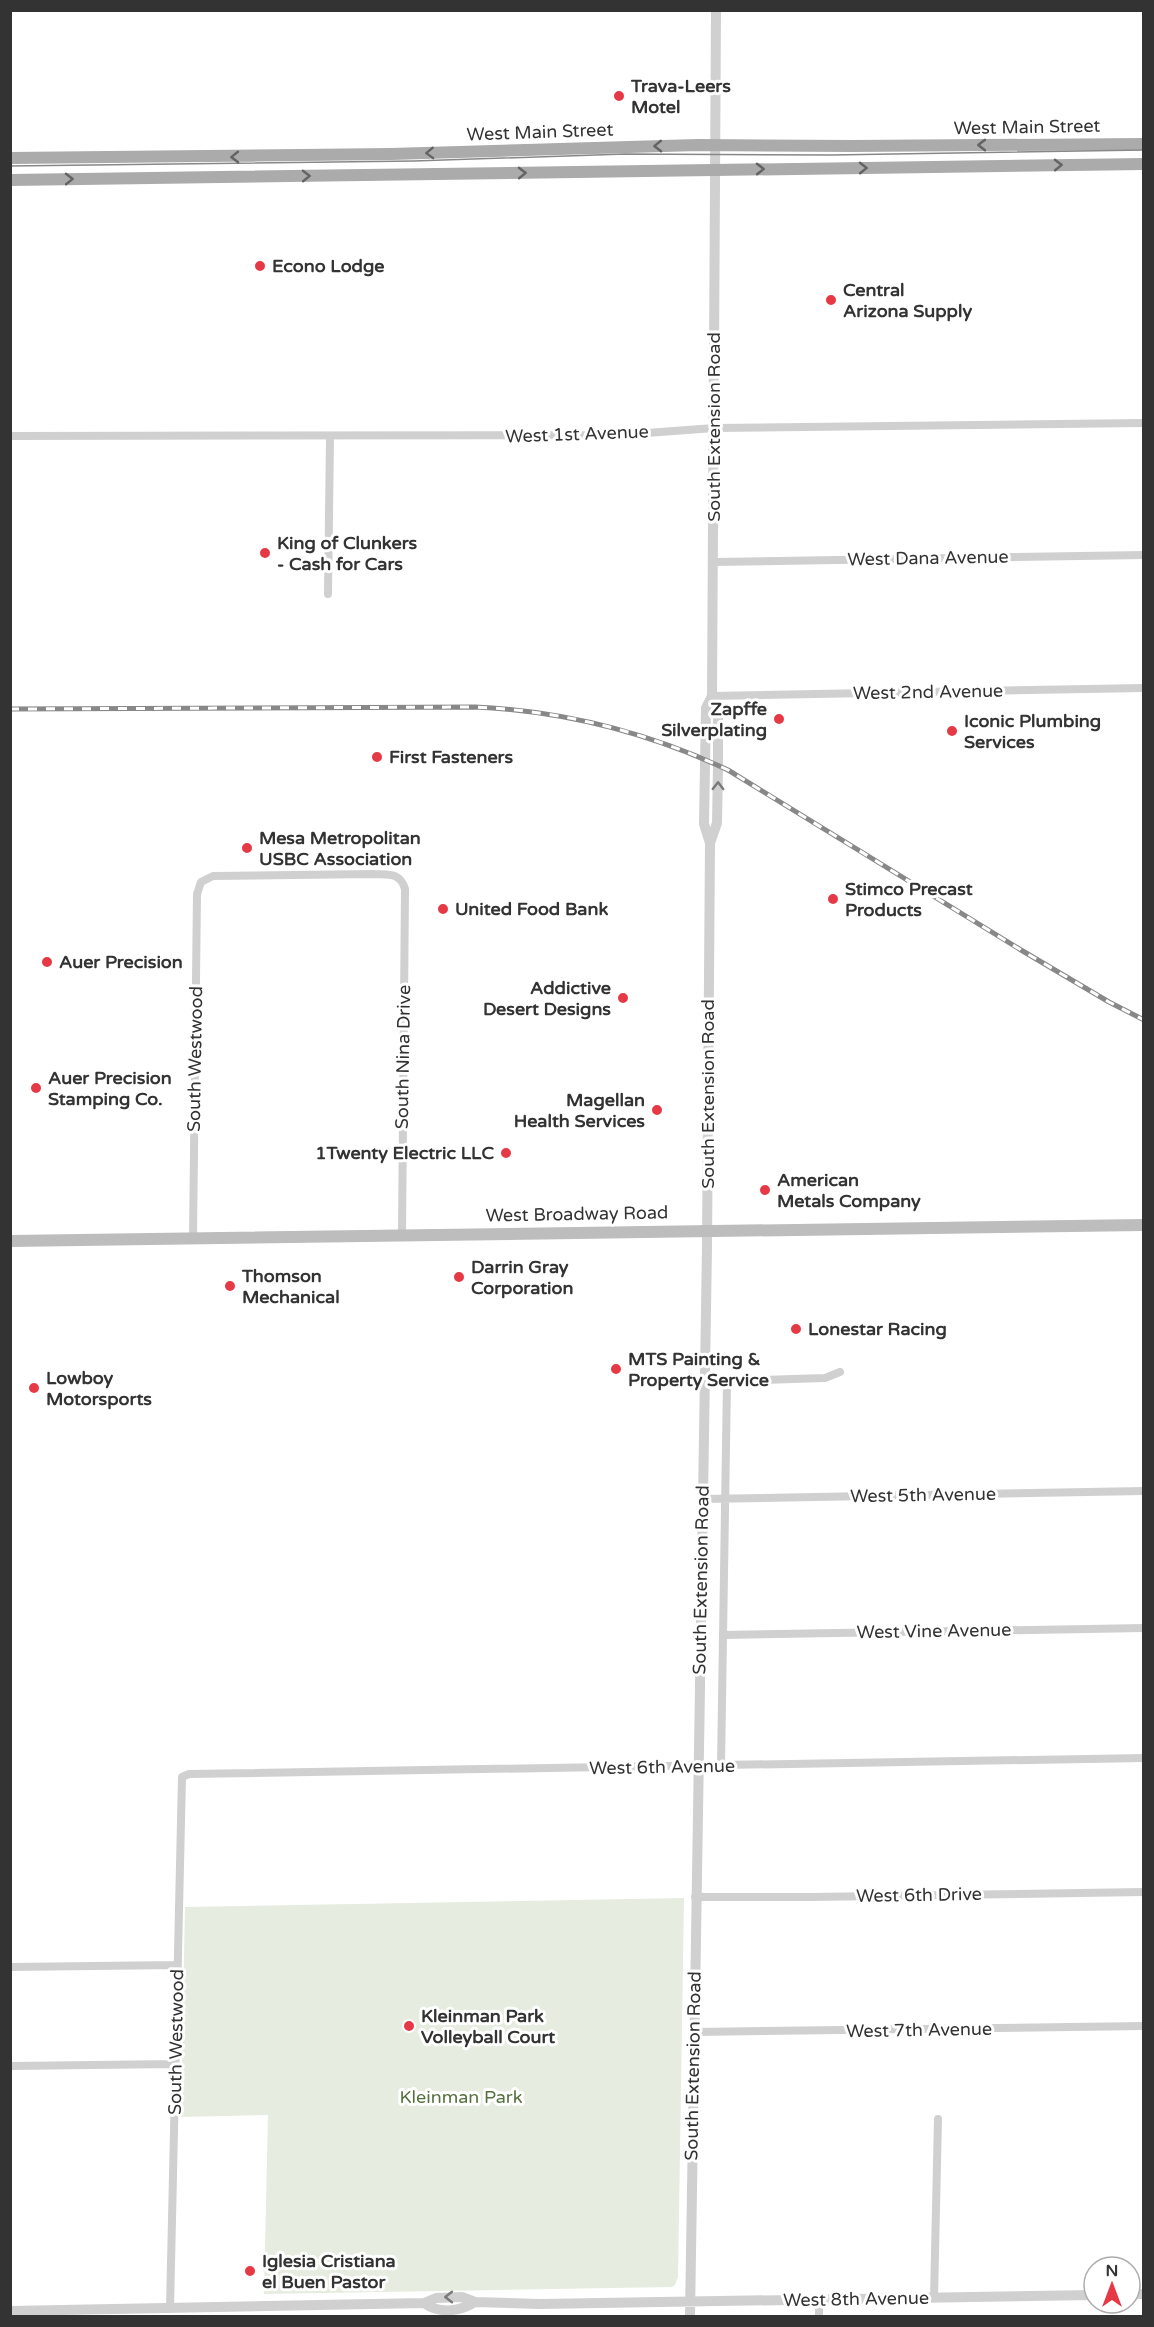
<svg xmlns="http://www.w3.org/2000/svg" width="1154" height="2327" font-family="'Varela Round',sans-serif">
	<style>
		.green { fill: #e6ecdf }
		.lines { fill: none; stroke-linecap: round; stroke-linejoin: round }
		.minor { stroke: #d0d0d0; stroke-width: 8 }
		.tertiary { stroke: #d0d0d0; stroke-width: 10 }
		.secondary { stroke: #bdbdbd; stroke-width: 12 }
		.primary { stroke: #ababab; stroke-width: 12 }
		.tram { stroke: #888; stroke-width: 1.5 }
		.rail-casing { stroke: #888; stroke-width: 5 }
		.rail { stroke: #fff; stroke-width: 3; stroke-dasharray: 9; stroke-linecap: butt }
		.oneway { stroke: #636363 }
		.oneway2 { stroke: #7a7a7a }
		.poi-dot { fill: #e63946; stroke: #fff; stroke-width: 2 }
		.labels { text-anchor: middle; stroke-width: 6; stroke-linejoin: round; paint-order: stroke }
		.poi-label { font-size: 18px; font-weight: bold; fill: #333; stroke: #fff; text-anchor: start }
		.street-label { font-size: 18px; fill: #333; stroke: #fff }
		.park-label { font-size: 18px; fill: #56703f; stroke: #fff }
	</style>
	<rect width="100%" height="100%" fill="#fff"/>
	<!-- green -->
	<path class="green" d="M 684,1898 L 678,2277 L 675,2285 L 672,2287 L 264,2294 L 268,2115 L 181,2117 L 185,1907 Z"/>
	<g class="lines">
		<!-- minor -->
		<path class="minor" d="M 10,436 L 620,435 L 714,428 L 1144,423
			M 713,562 L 1144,555
			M 328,594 L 330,437
			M 712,696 L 1144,688
			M 193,1238 L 197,894 L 201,882 L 213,876 L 373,874 C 389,875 400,872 405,889 L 402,1235
			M 704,1382 L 825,1378 L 840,1372
			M 702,1499 L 1144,1491
			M 724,1635 L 1144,1628
			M 721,1766 L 727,1382
			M 695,1897 L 810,1897 L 1144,1892
			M 10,1967 L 177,1965
			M 694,2032 L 1144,2026
			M 10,2066 L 175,2064
			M 934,2298 L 938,2119
			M 170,2308 L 182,1777 L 189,1774 L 1144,1758
			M 819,2316 L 819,2300"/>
		<!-- tertiary -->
		<path class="tertiary" d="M 710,843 L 704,824 L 706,708 L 712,696 L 716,10
			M 1130,2294 L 1144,2294
			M 424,2303 C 439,2314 459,2312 475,2302
			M 10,2311 L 424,2303 L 436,2298 L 462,2297 L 475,2302 L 540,2304 L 1094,2295
			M 690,2316 L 707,1247 L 710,843 L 717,823 L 718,766 L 718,710 L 712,696"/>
		<!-- secondary -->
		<path class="secondary" d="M 10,1241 L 1144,1225"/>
		<!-- primary -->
		<path class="primary" d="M 10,158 L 391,154 L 698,145 L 852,146 L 1144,144
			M 10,180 L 1144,164"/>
		<!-- tram -->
		<path class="tram" d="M 10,166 L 414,161 L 625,154 L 831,155 L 1144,150"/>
		<defs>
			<path id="rail" d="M 10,709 L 475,707 C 564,711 647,732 728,770 L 1021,950 L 1109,1002 L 1144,1020"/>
		</defs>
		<!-- rail casing -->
		<use href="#rail" class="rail-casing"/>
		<!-- rail -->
		<use href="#rail" class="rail"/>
	</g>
	<!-- one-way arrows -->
	<defs><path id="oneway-chevron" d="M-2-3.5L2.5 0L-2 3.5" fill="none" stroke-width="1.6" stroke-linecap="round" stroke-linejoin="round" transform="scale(1.5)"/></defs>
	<g class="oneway">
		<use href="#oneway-chevron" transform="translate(982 145) rotate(180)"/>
		<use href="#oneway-chevron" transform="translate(658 146) rotate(179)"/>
		<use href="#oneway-chevron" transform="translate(430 153) rotate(178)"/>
		<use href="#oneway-chevron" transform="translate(235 157) rotate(179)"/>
		<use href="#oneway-chevron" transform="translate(1058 165) rotate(-1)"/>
		<use href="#oneway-chevron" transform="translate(863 168) rotate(-1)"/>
		<use href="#oneway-chevron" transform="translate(760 169) rotate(-1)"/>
		<use href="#oneway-chevron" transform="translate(522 173) rotate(-1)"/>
		<use href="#oneway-chevron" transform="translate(306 176) rotate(-1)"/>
		<use href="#oneway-chevron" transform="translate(69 179) rotate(-1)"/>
	</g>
	<g class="oneway2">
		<use href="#oneway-chevron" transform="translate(718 786) rotate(-89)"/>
		<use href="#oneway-chevron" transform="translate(449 2297) rotate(180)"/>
	</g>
	<!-- markers -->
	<g class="poi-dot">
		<circle cx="619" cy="96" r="6"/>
		<circle cx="260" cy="266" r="6"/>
		<circle cx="831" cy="300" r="6"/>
		<circle cx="265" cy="553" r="6"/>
		<circle cx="779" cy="719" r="6"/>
		<circle cx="952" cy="731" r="6"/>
		<circle cx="377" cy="757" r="6"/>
		<circle cx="247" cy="848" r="6"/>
		<circle cx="833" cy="899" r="6"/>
		<circle cx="443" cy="909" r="6"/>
		<circle cx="47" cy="962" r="6"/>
		<circle cx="623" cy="998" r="6"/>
		<circle cx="36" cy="1088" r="6"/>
		<circle cx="657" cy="1110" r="6"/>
		<circle cx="506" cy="1153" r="6"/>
		<circle cx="765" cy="1190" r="6"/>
		<circle cx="459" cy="1277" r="6"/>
		<circle cx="230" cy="1286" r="6"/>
		<circle cx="796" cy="1329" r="6"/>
		<circle cx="616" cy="1369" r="6"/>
		<circle cx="34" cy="1388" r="6"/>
		<circle cx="409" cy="2026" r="6"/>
		<circle cx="250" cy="2271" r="6"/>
	</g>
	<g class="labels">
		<!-- poi labels -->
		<g class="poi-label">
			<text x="631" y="92">Trava-Leers<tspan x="631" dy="21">Motel</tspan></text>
			<text x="272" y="272">Econo Lodge</text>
			<text x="843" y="296">Central<tspan x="843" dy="21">Arizona Supply</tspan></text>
			<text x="277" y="549">King of Clunkers<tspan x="277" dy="21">- Cash for Cars</tspan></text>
			<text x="767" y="715" text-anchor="end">Zapffe<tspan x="767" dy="21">Silverplating</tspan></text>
			<text x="964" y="727">Iconic Plumbing<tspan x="964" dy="21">Services</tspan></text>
			<text x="389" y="763">First Fasteners</text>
			<text x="259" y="844">Mesa Metropolitan<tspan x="259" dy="21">USBC Association</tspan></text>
			<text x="845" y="895">Stimco Precast<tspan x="845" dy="21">Products</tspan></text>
			<text x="455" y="915">United Food Bank</text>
			<text x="59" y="968">Auer Precision</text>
			<text x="611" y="994" text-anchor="end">Addictive<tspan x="611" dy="21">Desert Designs</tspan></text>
			<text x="48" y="1084">Auer Precision<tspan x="48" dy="21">Stamping Co.</tspan></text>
			<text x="645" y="1106" text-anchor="end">Magellan<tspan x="645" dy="21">Health Services</tspan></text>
			<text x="494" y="1159" text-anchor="end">1Twenty Electric LLC</text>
			<text x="777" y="1186">American<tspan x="777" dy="21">Metals Company</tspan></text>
			<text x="471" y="1273">Darrin Gray<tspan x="471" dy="21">Corporation</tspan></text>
			<text x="242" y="1282">Thomson<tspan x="242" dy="21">Mechanical</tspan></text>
			<text x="808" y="1335">Lonestar Racing</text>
			<text x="628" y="1365">MTS Painting &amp;<tspan x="628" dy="21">Property Service</tspan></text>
			<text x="46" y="1384">Lowboy<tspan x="46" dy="21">Motorsports</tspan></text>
			<text x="421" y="2022">Kleinman Park<tspan x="421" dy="21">Volleyball Court</tspan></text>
			<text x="262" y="2267">Iglesia Cristiana<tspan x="262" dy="21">el Buen Pastor</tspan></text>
		</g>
		<!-- street labels -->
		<g class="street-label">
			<text transform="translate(1027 127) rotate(-1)" y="6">West Main Street</text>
			<text transform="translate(540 132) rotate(-2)" y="6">West Main Street</text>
			<text transform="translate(714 427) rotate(-90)" y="6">South Extension Road</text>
			<text transform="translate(577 434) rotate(-2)" y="6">West 1st Avenue</text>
			<text transform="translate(928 558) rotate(-1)" y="6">West Dana Avenue</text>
			<text transform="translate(928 692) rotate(-1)" y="6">West 2nd Avenue</text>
			<text transform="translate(403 1057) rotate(-89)" y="6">South Nina Drive</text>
			<text transform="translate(195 1059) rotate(-89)" y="6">South Westwood</text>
			<text transform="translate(708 1094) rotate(-90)" y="6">South Extension Road</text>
			<text transform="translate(577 1214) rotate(-1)" y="6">West Broadway Road</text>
			<text transform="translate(923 1495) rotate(-1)" y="6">West 5th Avenue</text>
			<text transform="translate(701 1580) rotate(-89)" y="6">South Extension Road</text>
			<text transform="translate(934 1631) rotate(-1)" y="6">West Vine Avenue</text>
			<text transform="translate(662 1767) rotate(-1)" y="6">West 6th Avenue</text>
			<text transform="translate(919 1895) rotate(-1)" y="6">West 6th Drive</text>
			<text transform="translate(919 2030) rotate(-1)" y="6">West 7th Avenue</text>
			<text transform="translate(176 2042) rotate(-89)" y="6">South Westwood</text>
			<text transform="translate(693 2066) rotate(-89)" y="6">South Extension Road</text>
			<text transform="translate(856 2299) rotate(-1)" y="6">West 8th Avenue</text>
		</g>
		<!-- park labels -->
		<g class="park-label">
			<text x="461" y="2103">Kleinman Park</text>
		</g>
	</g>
	<!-- border -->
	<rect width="1154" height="2327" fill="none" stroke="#333333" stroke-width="24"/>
	<!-- north arrow -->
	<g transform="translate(1112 2285)"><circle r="28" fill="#ffffff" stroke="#adadad" stroke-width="1.5"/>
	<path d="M0-4.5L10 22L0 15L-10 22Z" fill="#e63946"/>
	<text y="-9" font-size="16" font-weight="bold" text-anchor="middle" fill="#333333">N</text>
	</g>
</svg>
